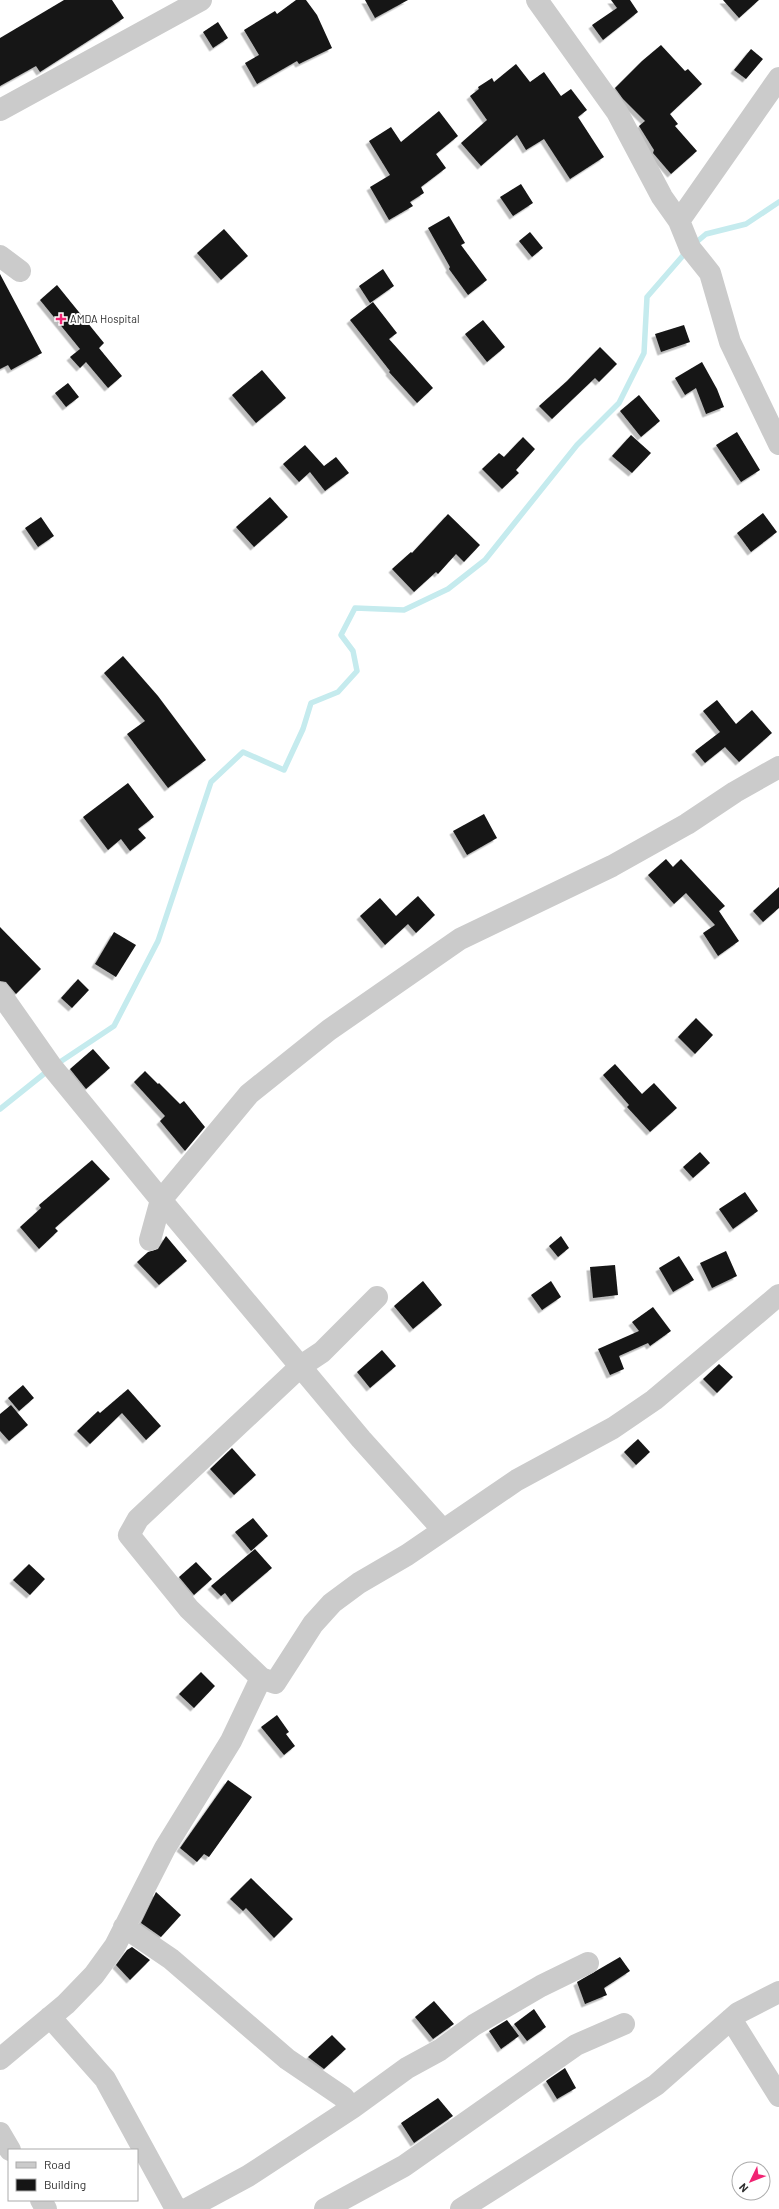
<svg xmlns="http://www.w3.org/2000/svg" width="779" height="2209" font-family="Barlow,sans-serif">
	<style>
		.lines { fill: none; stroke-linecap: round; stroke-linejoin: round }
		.stream { stroke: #c5ebee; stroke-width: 5.5 }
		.building { fill: #151515; filter: url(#shadow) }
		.minor { stroke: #cbcbcb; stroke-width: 22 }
		.poi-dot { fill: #f12473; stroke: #fff; stroke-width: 1.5 }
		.labels { text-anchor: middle; stroke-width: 4; stroke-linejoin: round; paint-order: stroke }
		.poi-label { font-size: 11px; fill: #2e2e2e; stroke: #fff; text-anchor: start }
	</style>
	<defs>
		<filter id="shadow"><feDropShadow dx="-3.5" dy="3.5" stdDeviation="0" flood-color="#0004"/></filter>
	</defs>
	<rect width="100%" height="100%" fill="#fff"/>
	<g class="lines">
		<!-- stream -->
		<path class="stream" d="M 693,245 L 706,234 L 746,224 L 779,202
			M 57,1064 L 114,1026 L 158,941 L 211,782 L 243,752 L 284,770 L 303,729 L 311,703 L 338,692 L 357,671 L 353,651 L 341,635 L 355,608 L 404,610 L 448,589 L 485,560 L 577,445 L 619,403 L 644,353 L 647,297 L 687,251
			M 0,1109 L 50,1069"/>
	</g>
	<!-- building -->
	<path class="building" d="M 64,0 L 112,0 L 124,18 L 40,72 L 36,66 L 0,86 L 0,38 Z
		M 296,0 L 306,0 L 317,15 L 332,48 L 299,64 L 297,61 L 257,84 L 245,63 L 259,55 L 244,30 L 275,11 L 277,14 Z
		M 365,0 L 408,0 L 375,18 Z
		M 611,0 L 630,0 L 638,12 L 603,40 L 592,25 L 617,8 Z
		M 723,0 L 759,0 L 739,18 Z
		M 218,22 L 228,38 L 213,48 L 203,32 Z
		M 661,45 L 685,71 L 688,69 L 702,84 L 670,114 L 678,124 L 675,126 L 697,151 L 671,174 L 653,153 L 654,150 L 639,126 L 645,121 L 623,99 L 615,88 L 642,61 Z
		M 751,49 L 763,59 L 746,79 L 734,70 Z
		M 516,64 L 530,82 L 544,72 L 561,96 L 571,89 L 587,110 L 578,117 L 604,157 L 570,179 L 544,139 L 526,150 L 517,135 L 481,166 L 461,143 L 487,120 L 470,96 L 479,89 L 478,87 L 492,78 L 494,82 Z
		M 439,111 L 458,136 L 436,154 L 446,168 L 421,187 L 424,193 L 410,202 L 413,206 L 389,220 L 370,187 L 390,175 L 369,141 L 391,127 L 401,142 Z
		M 521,184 L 533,203 L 513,216 L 500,197 Z
		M 449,216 L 465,243 L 461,245 L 487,280 L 468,295 L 449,269 L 450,267 L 428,228 Z
		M 224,229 L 248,256 L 221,280 L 197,253 Z
		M 530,232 L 543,248 L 532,257 L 519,241 Z
		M 383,269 L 394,286 L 370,303 L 359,286 Z
		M 0,274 L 42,353 L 11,370 L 8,365 L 0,369 Z
		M 57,285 L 104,343 L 99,348 L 122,376 L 108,388 L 86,362 L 80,368 L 70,357 L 80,349 L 40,300 Z
		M 373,302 L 397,333 L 389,339 L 433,388 L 417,403 L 389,372 L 390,371 L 350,320 Z
		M 483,320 L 505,347 L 487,362 L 465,334 Z
		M 684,325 L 690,342 L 661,352 L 655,334 Z
		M 600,347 L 617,364 L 599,382 L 595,378 L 552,419 L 539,406 L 567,381 Z
		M 702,362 L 717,389 L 724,407 L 706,414 L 696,388 L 685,395 L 675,378 Z
		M 262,370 L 286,398 L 256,423 L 232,395 Z
		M 68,383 L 79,397 L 66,407 L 55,393 Z
		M 639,395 L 660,421 L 641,437 L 620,411 Z
		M 737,432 L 760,470 L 741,482 L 716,445 Z
		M 631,435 L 651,453 L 632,473 L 612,456 Z
		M 523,437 L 535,449 L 516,470 L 519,473 L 502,489 L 482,469 L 499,453 L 504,457 Z
		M 305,445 L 324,466 L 336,457 L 349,473 L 325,491 L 310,472 L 299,482 L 283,464 Z
		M 270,497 L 288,517 L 254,547 L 236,527 Z
		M 763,513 L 777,532 L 751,552 L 737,533 Z
		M 448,514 L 480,545 L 464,562 L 456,554 L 438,574 L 436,572 L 414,592 L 392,569 L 411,552 L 412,553 Z
		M 41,517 L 54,536 L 38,547 L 25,528 Z
		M 123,656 L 158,696 L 206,760 L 168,788 L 127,734 L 145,721 L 104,673 Z
		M 717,700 L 736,724 L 752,710 L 772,733 L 739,762 L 725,747 L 705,763 L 695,751 L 720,732 L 703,711 Z
		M 128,783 L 154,817 L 138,829 L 146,838 L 130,851 L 121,839 L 108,850 L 83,817 Z
		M 484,814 L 497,838 L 467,855 L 453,831 Z
		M 666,859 L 673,867 L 681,859 L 725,906 L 719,911 L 739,941 L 718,956 L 703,933 L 715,925 L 686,893 L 674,904 L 648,875 Z
		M 779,887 L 779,908 L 763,922 L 753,911 Z
		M 418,896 L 435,915 L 416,933 L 408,924 L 385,945 L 360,916 L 380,898 L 396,916 Z
		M 0,927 L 41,969 L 16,994 L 6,982 L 0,981 Z
		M 114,932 L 136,945 L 116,977 L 95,964 Z
		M 78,979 L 89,990 L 72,1008 L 61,998 Z
		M 696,1018 L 713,1035 L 695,1054 L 678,1037 Z
		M 93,1049 L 110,1068 L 86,1089 L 70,1069 Z
		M 615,1064 L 642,1094 L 654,1083 L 677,1108 L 650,1132 L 627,1107 L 629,1105 L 603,1075 Z
		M 145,1071 L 158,1084 L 159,1083 L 180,1104 L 184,1101 L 205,1127 L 185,1151 L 160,1121 L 165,1116 L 134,1082 Z
		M 700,1152 L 710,1163 L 693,1178 L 683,1167 Z
		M 92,1160 L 110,1179 L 55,1228 L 58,1231 L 39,1249 L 20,1227 L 41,1208 L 39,1205 Z
		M 745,1192 L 758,1211 L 733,1229 L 719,1209 Z
		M 166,1236 L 187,1261 L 159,1285 L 137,1262 L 148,1252 L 158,1249 Z
		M 561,1236 L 569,1248 L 558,1257 L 549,1246 Z
		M 726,1251 L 737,1276 L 712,1288 L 700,1263 Z
		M 679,1256 L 694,1280 L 673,1292 L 659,1268 Z
		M 615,1265 L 618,1295 L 593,1298 L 590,1267 Z
		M 423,1281 L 442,1305 L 413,1329 L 394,1306 Z
		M 551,1281 L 561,1297 L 542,1310 L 531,1295 Z
		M 653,1307 L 671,1331 L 650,1346 L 648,1343 L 619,1356 L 624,1369 L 610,1375 L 598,1349 L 639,1331 L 632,1322 Z
		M 382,1350 L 396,1366 L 370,1388 L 357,1372 Z
		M 719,1364 L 733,1377 L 717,1393 L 703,1379 Z
		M 23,1385 L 34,1398 L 19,1411 L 8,1398 Z
		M 128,1389 L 161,1426 L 146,1440 L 122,1413 L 90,1444 L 77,1431 L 98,1411 L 100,1413 Z
		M 11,1405 L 28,1425 L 9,1441 L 0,1431 L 0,1414 Z
		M 638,1439 L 650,1452 L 636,1465 L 624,1452 Z
		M 232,1448 L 256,1475 L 234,1495 L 210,1469 Z
		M 253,1518 L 268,1536 L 251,1551 L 235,1532 Z
		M 255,1549 L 272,1568 L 232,1602 L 225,1593 L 221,1596 L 211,1586 Z
		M 196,1562 L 212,1579 L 194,1595 L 179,1577 Z
		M 29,1564 L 45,1579 L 30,1595 L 13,1580 Z
		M 201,1672 L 215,1686 L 194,1708 L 179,1694 Z
		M 277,1715 L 289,1732 L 286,1734 L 295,1746 L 284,1755 L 261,1727 Z
		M 228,1780 L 252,1797 L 209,1857 L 204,1854 L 197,1862 L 180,1848 Z
		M 251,1878 L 293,1919 L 274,1938 L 246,1908 L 243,1911 L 230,1899 Z
		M 156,1892 L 181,1915 L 161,1937 L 141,1923 Z
		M 132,1947 L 150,1960 L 130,1980 L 116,1965 L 127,1950 Z
		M 620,1957 L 630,1971 L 604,1988 L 607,1995 L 585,2004 L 577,1982 Z
		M 434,2001 L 454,2024 L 433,2039 L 415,2017 Z
		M 534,2009 L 546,2027 L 527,2041 L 514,2024 Z
		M 507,2020 L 519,2036 L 501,2049 L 489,2031 Z
		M 332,2035 L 346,2049 L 324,2069 L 308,2057 Z
		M 565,2068 L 576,2088 L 557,2099 L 546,2081 Z
		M 438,2098 L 453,2116 L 414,2143 L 401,2123 Z"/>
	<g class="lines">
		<!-- minor -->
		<path class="minor" d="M 537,0 L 617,112 L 662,197 L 679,221 L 690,248 L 710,273 L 730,342 L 779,444
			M 0,110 L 201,0
			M 679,221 L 779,78
			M 0,256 L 20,271
			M 0,993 L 52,1067 L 161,1200 L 361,1439 L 443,1530
			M 150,1240 L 161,1200 L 249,1094 L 329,1030 L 460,939 L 612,866 L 687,824 L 735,792 L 779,767
			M 261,1678 L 189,1609 L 129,1535 L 138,1519 L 301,1366 L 322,1352 L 377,1297
			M 124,1927 L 171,1959 L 287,2059 L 343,2097 L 352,2108 L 407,2068 L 440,2050 L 474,2025 L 541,1986 L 588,1963
			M 50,2017 L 105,2079 L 176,2209
			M 731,2019 L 779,2096
			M 0,2059 L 66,2004 L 94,1975 L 115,1946 L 165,1848 L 231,1741 L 261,1678 L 275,1683 L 313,1624 L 332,1603 L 359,1583 L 407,1555 L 517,1480 L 613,1428 L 654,1400 L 779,1295
			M 0,2133 L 10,2150
			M 41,2200 L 46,2209
			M 187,2209 L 248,2176 L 352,2108
			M 325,2209 L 404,2166 L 576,2045 L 624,2024
			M 461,2209 L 656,2085 L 738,2013 L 779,1992"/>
	</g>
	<!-- markers -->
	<path class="poi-dot" d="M59 313h4v4h4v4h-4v4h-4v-4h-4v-4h4z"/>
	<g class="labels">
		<!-- poi labels -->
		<g class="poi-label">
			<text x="70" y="323">AMDA Hospital</text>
		</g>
	</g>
	<!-- legend -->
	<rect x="8" y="2149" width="130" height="52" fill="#ffffff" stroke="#ababab"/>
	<rect x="16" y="2162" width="20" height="6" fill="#cbcbcb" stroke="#ababab"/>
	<text x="44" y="2169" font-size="12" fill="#2e2e2e">Road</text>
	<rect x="16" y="2179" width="20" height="12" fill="#151515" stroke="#ababab"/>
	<text x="44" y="2189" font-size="12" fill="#2e2e2e">Building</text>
	<!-- north arrow -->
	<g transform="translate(751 2181) rotate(227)"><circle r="19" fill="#ffffff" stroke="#ababab"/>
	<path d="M0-3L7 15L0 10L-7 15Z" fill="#f12473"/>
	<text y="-6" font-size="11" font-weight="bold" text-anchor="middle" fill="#2e2e2e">N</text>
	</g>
</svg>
